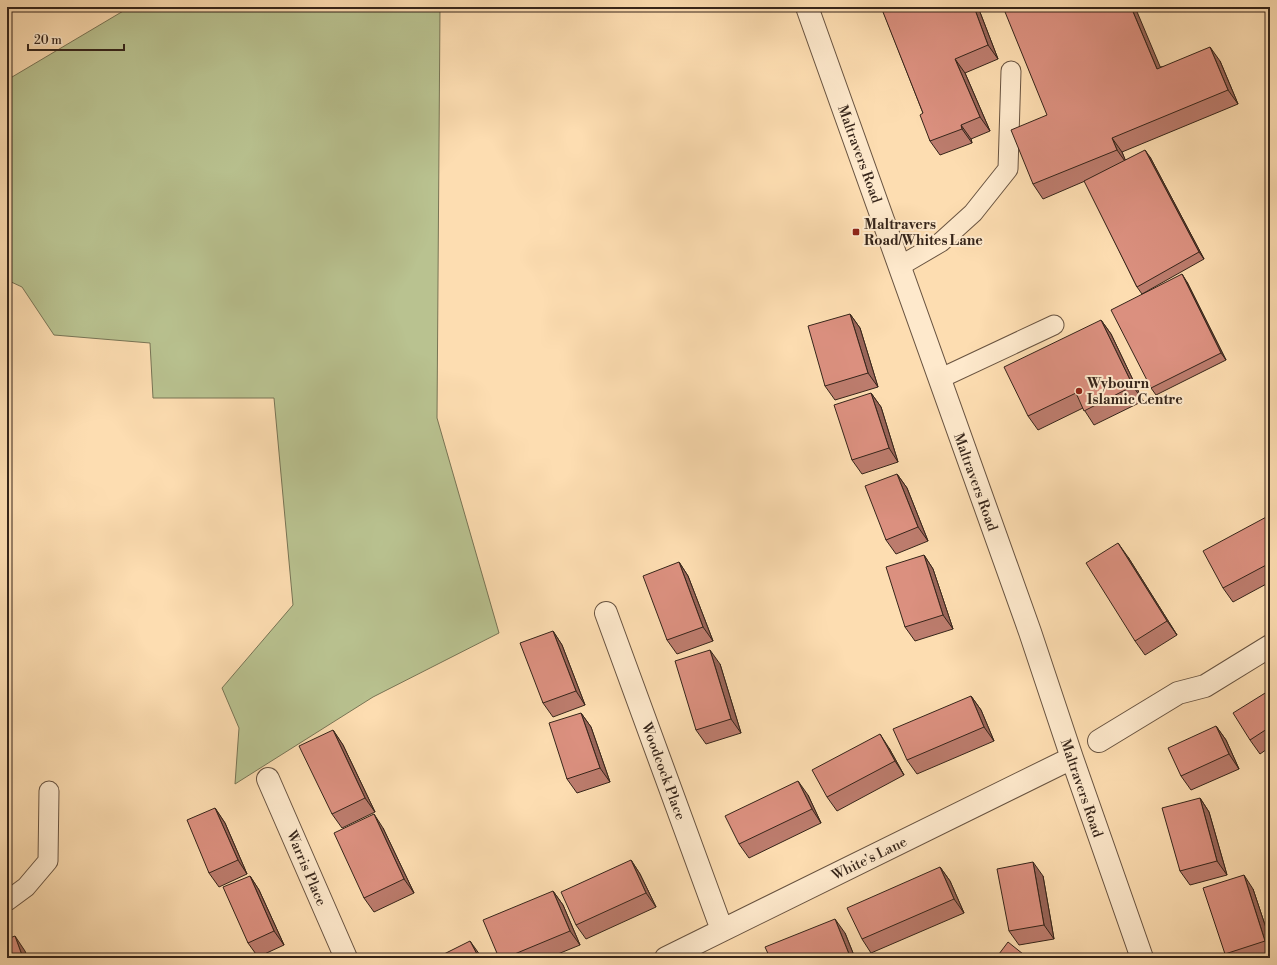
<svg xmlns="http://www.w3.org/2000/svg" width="1277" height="965" font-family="'Libre Bodoni',serif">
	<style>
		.green { fill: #b9c290; stroke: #787455 }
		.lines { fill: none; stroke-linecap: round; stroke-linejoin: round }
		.service-casing { stroke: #685340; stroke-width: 21 }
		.minor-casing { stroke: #685340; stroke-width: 24 }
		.service { stroke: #fee9cc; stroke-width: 19 }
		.minor { stroke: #fee9cc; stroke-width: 22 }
		.wall { fill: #bc7c6d; stroke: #36251a }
		.shaded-wall { fill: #996559; stroke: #36251a }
		.building { fill: #db907f; stroke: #36251a }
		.poi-dot { fill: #8f2418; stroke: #fee9cc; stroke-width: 1.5 }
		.labels { text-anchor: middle; stroke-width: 4; stroke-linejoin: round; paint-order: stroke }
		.street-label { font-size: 14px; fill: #36251a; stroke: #fee9cc }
		.poi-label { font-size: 14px; font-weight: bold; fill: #36251a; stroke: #fee9cc; text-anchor: start }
	</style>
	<rect width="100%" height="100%" fill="#fdddb1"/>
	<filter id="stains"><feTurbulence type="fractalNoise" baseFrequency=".005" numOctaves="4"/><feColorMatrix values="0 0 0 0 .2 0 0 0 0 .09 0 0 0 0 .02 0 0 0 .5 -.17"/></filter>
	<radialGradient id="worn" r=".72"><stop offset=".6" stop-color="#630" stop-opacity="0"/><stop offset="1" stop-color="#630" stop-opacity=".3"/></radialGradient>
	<!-- green -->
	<path class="green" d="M 130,7 L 440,7 L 437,418 L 499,633 L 373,697 L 235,784 L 239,728 L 222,688 L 293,605 L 274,398 L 153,398 L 150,343 L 54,335 L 22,287 L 7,280 L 7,80 Z"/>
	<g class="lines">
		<defs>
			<path id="service" d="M 900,266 L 941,242 L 973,213 L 1008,169 L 1011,71
				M 939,379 L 1054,325
				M 7,901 L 26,887 L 48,861 L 49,791"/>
			<path id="minor" d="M 807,7 L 1030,632 L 1072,758 L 1142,958
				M 606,613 L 722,930
				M 1099,741 L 1178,693 L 1205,686 L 1270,646
				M 268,779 L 346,958
				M 666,958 L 1072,758"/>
		</defs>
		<!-- service casing -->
		<use href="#service" class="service-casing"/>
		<!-- minor casing -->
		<use href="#minor" class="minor-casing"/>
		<!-- service -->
		<use href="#service" class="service"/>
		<!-- minor -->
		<use href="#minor" class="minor"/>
	</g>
	<!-- wall -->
	<path class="wall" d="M 880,7 L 978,7 L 998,59 L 965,73 L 990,131 L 971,139 L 972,143 L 940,155 L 930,141 L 923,113 L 883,11 Z
		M 1220,61 L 1238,104 L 1122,152 L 1125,160 L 1150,157 L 1204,259 L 1142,294 L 1137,287 L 1085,181 L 1043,199 L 1033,184 L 1047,115 L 1160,67 Z
		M 1187,282 L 1226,360 L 1156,395 L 1151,388 Z
		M 850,314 L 860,328 L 878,387 L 835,400 L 825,386 Z
		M 1101,320 L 1111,334 L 1143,401 L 1094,425 L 1083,408 L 1038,430 L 1028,416 Z
		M 871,393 L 881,407 L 898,462 L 862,474 L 852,460 Z
		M 897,474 L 907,488 L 928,541 L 896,554 L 886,540 Z
		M 1270,515 L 1270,582 L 1233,602 L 1223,588 Z
		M 924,555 L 933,569 L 953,629 L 915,641 L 905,627 Z
		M 1128,557 L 1177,635 L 1145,655 L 1135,641 Z
		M 679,562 L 688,576 L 713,641 L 677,654 L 667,640 Z
		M 553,631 L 562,645 L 585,705 L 553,717 L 543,703 Z
		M 720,664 L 741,733 L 706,744 L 696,730 Z
		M 1270,690 L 1270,747 L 1260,754 L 1250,740 Z
		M 971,696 L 981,710 L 994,741 L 917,774 L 907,760 Z
		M 581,713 L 591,727 L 610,782 L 577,793 L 567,779 Z
		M 1216,726 L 1226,740 L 1239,769 L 1191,790 L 1181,776 Z
		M 333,730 L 343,745 L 375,812 L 342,828 L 332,814 Z
		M 889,748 L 904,775 L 837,811 L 827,797 Z
		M 808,795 L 821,823 L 749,858 L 739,844 Z
		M 1200,798 L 1209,812 L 1227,875 L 1190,885 L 1180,871 Z
		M 215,808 L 225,823 L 247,874 L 219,887 L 209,873 Z
		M 383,828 L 414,893 L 374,912 L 364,898 Z
		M 631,860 L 640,874 L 656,907 L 586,939 L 576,925 Z
		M 940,867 L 950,881 L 964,913 L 871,953 L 862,939 Z
		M 250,876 L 259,890 L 284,945 L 258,957 L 248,943 Z
		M 1043,876 L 1054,939 L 1019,945 L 1009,931 Z
		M 1253,889 L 1270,940 L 1270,957 L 1267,958 L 1228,958 L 1225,954 Z
		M 553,891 L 563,905 L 580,945 L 548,958 L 499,958 Z
		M 845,933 L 855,958 L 770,958 Z"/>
	<!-- shaded-wall -->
	<path class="shaded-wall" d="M 974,7 L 978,7 L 998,59 L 988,45 Z
		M 1131,7 L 1135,7 L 1167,83 L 1157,69 Z
		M 1210,47 L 1220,61 L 1238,104 L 1228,90 Z
		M 955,59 L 965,73 L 990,131 L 980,117 Z
		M 961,125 L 971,139 L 972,143 L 962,129 Z
		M 1112,138 L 1122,152 L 1127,164 L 1117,150 Z
		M 1145,150 L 1150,157 L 1204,259 L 1199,252 Z
		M 1182,274 L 1187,282 L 1226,360 L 1221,353 Z
		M 850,314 L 860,328 L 878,387 L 868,373 Z
		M 1101,320 L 1111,334 L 1143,401 L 1133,386 Z
		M 871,393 L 881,407 L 898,462 L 889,448 Z
		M 897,474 L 907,488 L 928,541 L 918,527 Z
		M 1118,543 L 1128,557 L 1177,635 L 1167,621 Z
		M 924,555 L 933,569 L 953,629 L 943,615 Z
		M 679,562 L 688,576 L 713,641 L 703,627 Z
		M 553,631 L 562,645 L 585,705 L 576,691 Z
		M 710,650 L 720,664 L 741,733 L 731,719 Z
		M 971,696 L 981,710 L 994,741 L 984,727 Z
		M 581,713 L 591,727 L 610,782 L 600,768 Z
		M 1216,726 L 1226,740 L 1239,769 L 1229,754 Z
		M 333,730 L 343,745 L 375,812 L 365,798 Z
		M 880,734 L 889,748 L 904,775 L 895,761 Z
		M 798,781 L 808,795 L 821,823 L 812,809 Z
		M 1200,798 L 1209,812 L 1227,875 L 1217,861 Z
		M 215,808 L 225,823 L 247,874 L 238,860 Z
		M 374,814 L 383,828 L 414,893 L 404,879 Z
		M 631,860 L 640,874 L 656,907 L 646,893 Z
		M 1033,862 L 1043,876 L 1054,939 L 1044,925 Z
		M 940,867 L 950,881 L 964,913 L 954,899 Z
		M 1244,875 L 1253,889 L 1270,940 L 1270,948 L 1265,941 Z
		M 250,876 L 259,890 L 284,945 L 274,931 Z
		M 553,891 L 563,905 L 580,945 L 570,931 Z
		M 835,919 L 845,933 L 855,958 L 852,958 L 849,954 Z
		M 15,936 L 25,951 L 28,958 L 23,958 Z
		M 470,941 L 480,955 L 481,958 L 479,958 Z"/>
	<!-- building -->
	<path class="building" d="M 881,7 L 974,7 L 988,45 L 955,59 L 980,117 L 961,125 L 962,129 L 930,141 L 920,115 L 923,113 Z
		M 1003,7 L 1131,7 L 1157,69 L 1210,47 L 1228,90 L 1112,138 L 1117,150 L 1033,184 L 1011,130 L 1047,115 Z
		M 1145,150 L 1199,252 L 1137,287 L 1084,181 Z
		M 1182,274 L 1221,353 L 1151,388 L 1111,310 Z
		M 850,314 L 868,373 L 825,386 L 808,326 Z
		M 1101,320 L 1133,386 L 1084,411 L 1076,393 L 1028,416 L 1004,367 Z
		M 871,393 L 889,448 L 852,460 L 834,405 Z
		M 897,474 L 918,527 L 886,540 L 865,486 Z
		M 1270,515 L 1270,563 L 1223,588 L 1203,551 Z
		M 1118,543 L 1167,621 L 1135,641 L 1086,563 Z
		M 924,555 L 943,615 L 905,627 L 886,567 Z
		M 679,562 L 703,627 L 667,640 L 643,576 Z
		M 553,631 L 576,691 L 543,703 L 520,643 Z
		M 710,650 L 731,719 L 696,730 L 675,661 Z
		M 1270,690 L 1270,727 L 1250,740 L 1233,713 Z
		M 971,696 L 984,727 L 907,760 L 893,729 Z
		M 581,713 L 600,768 L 567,779 L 549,723 Z
		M 1216,726 L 1229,754 L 1181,776 L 1168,748 Z
		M 333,730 L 365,798 L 332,814 L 299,746 Z
		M 880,734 L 895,761 L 827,797 L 812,770 Z
		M 798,781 L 812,809 L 739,844 L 725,816 Z
		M 1200,798 L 1217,861 L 1180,871 L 1162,808 Z
		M 215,808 L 238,860 L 209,873 L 187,820 Z
		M 374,814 L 404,879 L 364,898 L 334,833 Z
		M 631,860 L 646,893 L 576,925 L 561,892 Z
		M 1033,862 L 1044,925 L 1009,931 L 997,869 Z
		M 940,867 L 954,899 L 862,939 L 847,908 Z
		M 1244,875 L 1265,941 L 1225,954 L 1203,888 Z
		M 250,876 L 274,931 L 248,943 L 223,887 Z
		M 553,891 L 570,931 L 505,958 L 499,958 L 483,920 Z
		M 835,919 L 849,954 L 838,958 L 770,958 L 765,947 Z
		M 15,936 L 23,958 L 7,958 L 7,939 Z
		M 470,941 L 479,958 L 436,958 Z
		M 1008,942 L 1028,958 L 996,958 Z"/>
	<!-- markers -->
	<g class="poi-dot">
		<rect x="852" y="228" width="8" height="8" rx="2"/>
		<circle cx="1079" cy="391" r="4"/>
	</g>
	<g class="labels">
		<!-- street labels -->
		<g class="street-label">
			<text transform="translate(860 154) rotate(70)" y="5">Maltravers Road</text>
			<text transform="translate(976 482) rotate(70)" y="5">Maltravers Road</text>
			<text transform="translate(664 771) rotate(70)" y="5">Woodcock Place</text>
			<text transform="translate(1082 788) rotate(71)" y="5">Maltravers Road</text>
			<text transform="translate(869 858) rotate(-26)" y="5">White's Lane</text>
			<text transform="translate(307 868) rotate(67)" y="5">Warris Place</text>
		</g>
		<!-- poi labels -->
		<g class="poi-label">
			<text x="864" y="229">Maltravers<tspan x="864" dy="16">Road/Whites Lane</tspan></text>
			<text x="1087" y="388">Wybourn<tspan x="1087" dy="16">Islamic Centre</tspan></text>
		</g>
	</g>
	<!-- margin -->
	<rect width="1277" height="965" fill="none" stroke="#fdddb1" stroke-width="24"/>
	<rect x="8" y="8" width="1261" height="949" fill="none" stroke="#36251a" stroke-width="2"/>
	<rect x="12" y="12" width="1253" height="941" fill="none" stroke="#36251a"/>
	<!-- scale -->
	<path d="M28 44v6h96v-6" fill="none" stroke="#36251a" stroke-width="2"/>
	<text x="34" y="44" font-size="12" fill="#36251a" stroke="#fee9cc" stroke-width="3" paint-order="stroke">20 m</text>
	<rect width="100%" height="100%" filter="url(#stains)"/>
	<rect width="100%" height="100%" fill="url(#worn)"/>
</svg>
